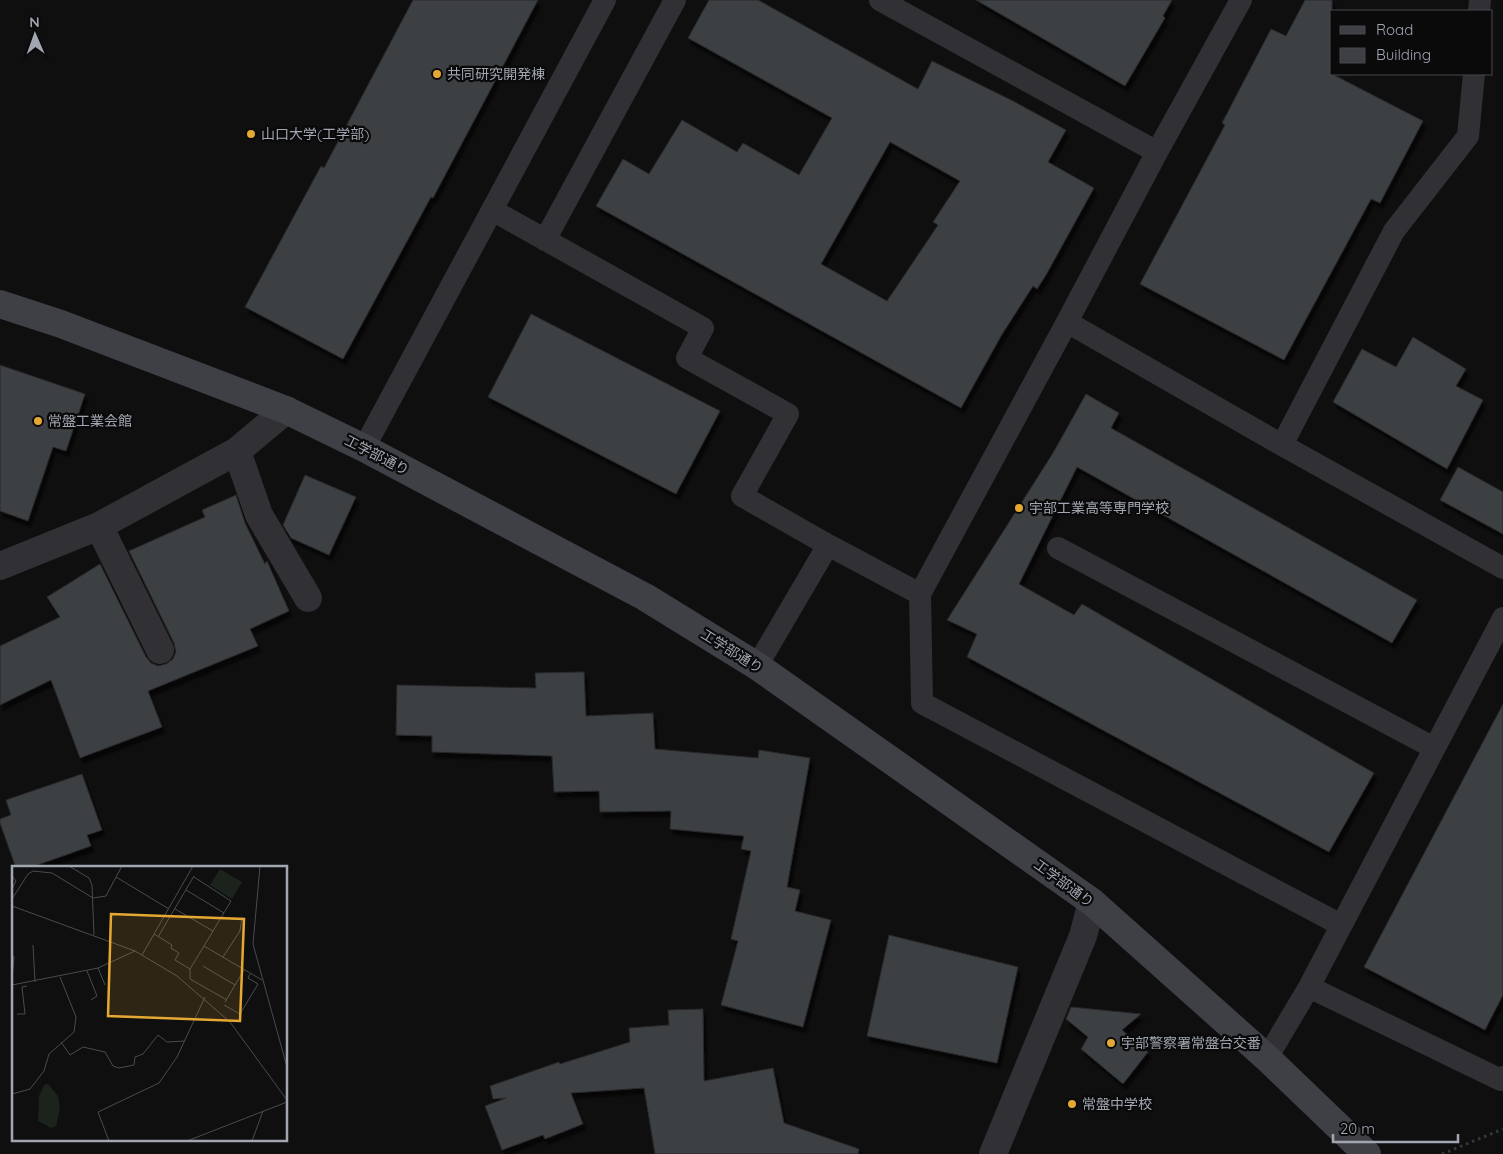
<svg xmlns="http://www.w3.org/2000/svg" width="1503" height="1154" font-family="Quicksand,'Noto Sans JP',sans-serif">
	<style>
		.building { fill: #3e3f43; stroke: #29292c; fill-rule: evenodd; filter: url(#shadow) }
		.lines { fill: none; stroke-linecap: round; stroke-linejoin: round }
		.path { stroke: #37383c; stroke-width: 3; stroke-dasharray: 2.5 4; stroke-linecap: butt }
		.lane { stroke: #313135; stroke-width: 22 }
		.street { stroke: #313135; stroke-width: 28 }
		.secondary { stroke: #3f4045; stroke-width: 28 }
		.poi-dot { fill: #e5a833; stroke: #0a0a0b; stroke-width: 2 }
		.labels { text-anchor: middle; stroke-width: 4.5; stroke-linejoin: round; paint-order: stroke }
		.poi-label { font-size: 14px; fill: #a1a6b1; stroke: #0a0a0b; text-anchor: start }
		.street-label { font-size: 14px; fill: #a1a6b1; stroke: #0a0a0b }
		.inset-road { fill: none; stroke: #494b50; stroke-width: 1 }
		.view { fill: #e5a833; fill-opacity: 0.15; stroke: #e5a833; stroke-width: 2.5 }
		.inset-edge { fill: none; stroke: #a1a6b1; stroke-width: 2.5 }
	</style>
	<defs>
		<filter id="shadow"><feDropShadow dx="3" dy="5.5" stdDeviation="1" flood-color="#0009"/></filter>
	</defs>
	<rect width="100%" height="100%" fill="#0f0f10"/>
	<!-- building -->
	<path class="building" d="M 413,0 L 538,0 L 433,198 L 431,197 L 343,359 L 245,307 L 321,166 L 324,168 Z
		M 709,0 L 758,0 L 918,89 L 932,61 L 1013,101 L 1066,130 L 1048,162 L 1094,188 L 1046,275 L 1037,289 L 1033,286 L 1001,336 L 961,408 L 596,206 L 623,159 L 649,174 L 682,120 L 737,152 L 743,143 L 799,175 L 832,118 L 688,38 ZM 890,142 L 960,181 L 933,222 L 938,225 L 887,301 L 821,264 Z
		M 976,0 L 1172,0 L 1163,16 L 1165,18 L 1125,86 Z
		M 1305,0 L 1332,0 L 1332,74 L 1423,121 L 1380,203 L 1371,199 L 1284,360 L 1140,284 L 1225,125 L 1222,123 L 1271,29 L 1286,36 Z
		M 531,314 L 720,411 L 676,494 L 488,397 Z
		M 1413,337 L 1466,369 L 1456,386 L 1483,400 L 1447,469 L 1333,402 L 1362,349 L 1396,367 Z
		M 0,365 L 85,394 L 66,451 L 53,447 L 28,521 L 0,511 Z
		M 1086,394 L 1119,413 L 1111,428 L 1417,600 L 1392,643 L 1077,467 L 1019,584 L 1074,615 L 1082,604 L 1374,773 L 1329,852 L 967,657 L 977,634 L 947,620 L 1053,453 Z
		M 1458,467 L 1503,492 L 1503,534 L 1440,500 Z
		M 305,475 L 356,497 L 329,555 L 291,538 L 283,525 Z
		M 236,495 L 245,523 L 265,564 L 267,561 L 289,611 L 250,629 L 258,646 L 148,691 L 162,727 L 80,758 L 51,680 L 0,705 L 0,646 L 60,617 L 47,597 L 100,564 L 146,657 L 151,663 L 158,666 L 166,664 L 173,659 L 176,652 L 174,643 L 129,551 L 205,517 L 202,510 Z
		M 584,672 L 586,716 L 653,713 L 655,749 L 758,758 L 759,750 L 810,758 L 787,887 L 800,890 L 795,911 L 831,920 L 803,1027 L 721,1005 L 738,941 L 731,939 L 751,851 L 741,849 L 744,836 L 670,829 L 671,811 L 600,812 L 599,791 L 554,792 L 552,756 L 432,752 L 432,736 L 396,735 L 397,685 L 536,688 L 535,673 Z
		M 1503,704 L 1503,995 L 1485,1030 L 1364,967 Z
		M 82,774 L 102,830 L 87,835 L 91,846 L 29,868 L 16,868 L 0,823 L 0,819 L 11,815 L 6,800 Z
		M 889,935 L 1018,967 L 997,1063 L 867,1036 Z
		M 1071,1007 L 1141,1014 L 1122,1030 L 1148,1052 L 1123,1084 L 1081,1049 L 1088,1037 L 1066,1019 Z
		M 703,1009 L 704,1081 L 773,1068 L 784,1123 L 859,1149 L 858,1154 L 655,1154 L 644,1088 L 571,1093 L 583,1124 L 545,1139 L 543,1135 L 502,1150 L 485,1106 L 506,1098 L 493,1099 L 490,1086 L 559,1062 L 560,1064 L 630,1042 L 629,1028 L 669,1025 L 668,1010 Z"/>
	<g class="lines">
		<!-- path -->
		<path class="path" d="M 1442,1154 L 1503,1129"/>
		<!-- lane -->
		<path class="lane" d="M 880,0 L 1157,152
			M 1479,11 L 1480,0
			M 492,210 L 703,328 L 687,358 L 788,414 L 742,496 L 828,545 L 920,594 L 1067,322 L 1282,445 L 1503,568
			M 545,240 L 675,0
			M 1067,322 L 1157,152 L 1241,0
			M 1282,445 L 1394,231 L 1468,136 L 1474,74
			M 364,448 L 605,0
			M 1058,548 L 1434,748
			M 920,594 L 922,703 L 1341,925
			M 757,666 L 828,545
			M 1309,987 L 1501,1080 L 1503,1077
			M 1267,1058 L 1309,987 L 1503,618"/>
		<!-- street -->
		<path class="street" d="M 237,451 L 259,515 L 308,598
			M 99,526 L 160,650
			M 0,566 L 99,526 L 237,451 L 286,410
			M 993,1154 L 1083,936 L 1092,902"/>
		<!-- secondary -->
		<path class="secondary" d="M 0,304 L 61,324 L 286,410 L 364,448 L 645,597 L 757,666 L 1092,902 L 1267,1058 L 1367,1154"/>
	</g>
	<!-- markers -->
	<g class="poi-dot">
		<circle cx="437" cy="74" r="5"/>
		<circle cx="251" cy="134" r="5"/>
		<circle cx="38" cy="421" r="5"/>
		<circle cx="1019" cy="508" r="5"/>
		<circle cx="1111" cy="1043" r="5"/>
		<circle cx="1072" cy="1104" r="5"/>
	</g>
	<g class="labels">
		<!-- poi labels -->
		<g class="poi-label">
			<text x="447" y="79">共同研究開発棟</text>
			<text x="261" y="139">山口大学(工学部)</text>
			<text x="48" y="426">常盤工業会館</text>
			<text x="1029" y="513">宇部工業高等専門学校</text>
			<text x="1121" y="1048">宇部警察署常盤台交番</text>
			<text x="1082" y="1109">常盤中学校</text>
		</g>
		<!-- street labels -->
		<g class="street-label">
			<text transform="translate(377 455) rotate(27)" y="5">工学部通り</text>
			<text transform="translate(732 651) rotate(32)" y="5">工学部通り</text>
			<text transform="translate(1064 883) rotate(36)" y="5">工学部通り</text>
		</g>
	</g>
	<!-- overview -->
	<g transform="translate(12 866)">
		<rect width="275" height="275" fill="#0f0f10"/>
		<path d="M 208,3 L 230,16 L 220,33 L 198,19 ZM 36,218 L 46,230 L 48,243 L 44,260 L 39,262 L 26,255 L 27,230 L 32,219 Z" fill="#1c231d"/>
		<path class="inset-road" d="M 57,0 L 77,12 L 80,19 L 82,69M 110,0 L 104,11 L 157,43M 248,0 L 241,78 L 275,201M 0,10 L 4,15 L 0,23M 182,11 L 219,35 L 192,80M 174,24 L 212,47M 0,33 L 16,8 L 21,5 L 40,7 L 81,32 L 94,30 L 104,11M 0,40 L 123,85 L 165,110 L 218,156 L 275,234M 163,43 L 201,65M 142,68 L 160,79 L 159,82 L 167,87 L 163,94 L 178,103 L 192,80 L 250,114M 146,71 L 182,10M 21,79 L 23,116M 130,89 L 181,0M 211,91 L 228,65 L 230,51M 191,100 L 223,119M 86,102 L 93,119M 178,103 L 178,113 L 215,134M 75,105 L 85,130 L 79,134M 0,114 L 2,90M 0,119 L 86,102 L 123,85M 213,136 L 232,104M 212,139 L 228,148 L 246,118 L 236,112 L 238,108M 5,148 L 13,148 L 10,121 L 15,120M 49,176 L 58,189 L 71,181 L 93,186 L 101,200 L 107,202 L 122,199 L 123,191 L 131,188 L 146,169 L 155,176 L 173,175M 0,228 L 18,223 L 32,205 L 37,188 L 62,166 L 64,151 L 48,111M 97,275 L 86,246 L 147,217 L 165,191 L 193,131M 175,275 L 275,236M 240,275 L 251,245"/>
		<path class="view" d="M 99,48 L 232,53 L 228,155 L 96,150 Z"/>
		<rect width="275" height="275" class="inset-edge"/>
	</g>
	<!-- legend -->
	<rect x="1330" y="10" width="162" height="65" fill="#0a0a0b" stroke="#46484d"/>
	<rect x="1340" y="26" width="25" height="8" fill="#3f4045" stroke="#46484d"/>
	<text x="1376" y="35" font-size="15" fill="#a1a6b1">Road</text>
	<rect x="1340" y="48" width="25" height="15" fill="#3e3f43" stroke="#46484d"/>
	<text x="1376" y="60" font-size="15" fill="#a1a6b1">Building</text>
	<!-- north arrow -->
	<g transform="translate(35 35) rotate(358)" stroke="#0a0a0b" stroke-width="4" paint-order="stroke">
	<path d="M0-4L9 19L0 12L-9 19Z" fill="#a1a6b1"/>
	<text y="-8" font-size="14" font-weight="bold" text-anchor="middle" fill="#a1a6b1">N</text>
	</g>
	<!-- scale -->
	<path d="M1333 1134v8h125v-8" fill="none" stroke="#a1a6b1" stroke-width="2.5"/>
	<text x="1340" y="1134" font-size="15" fill="#a1a6b1" stroke="#0a0a0b" stroke-width="4" paint-order="stroke">20 m</text>
</svg>
